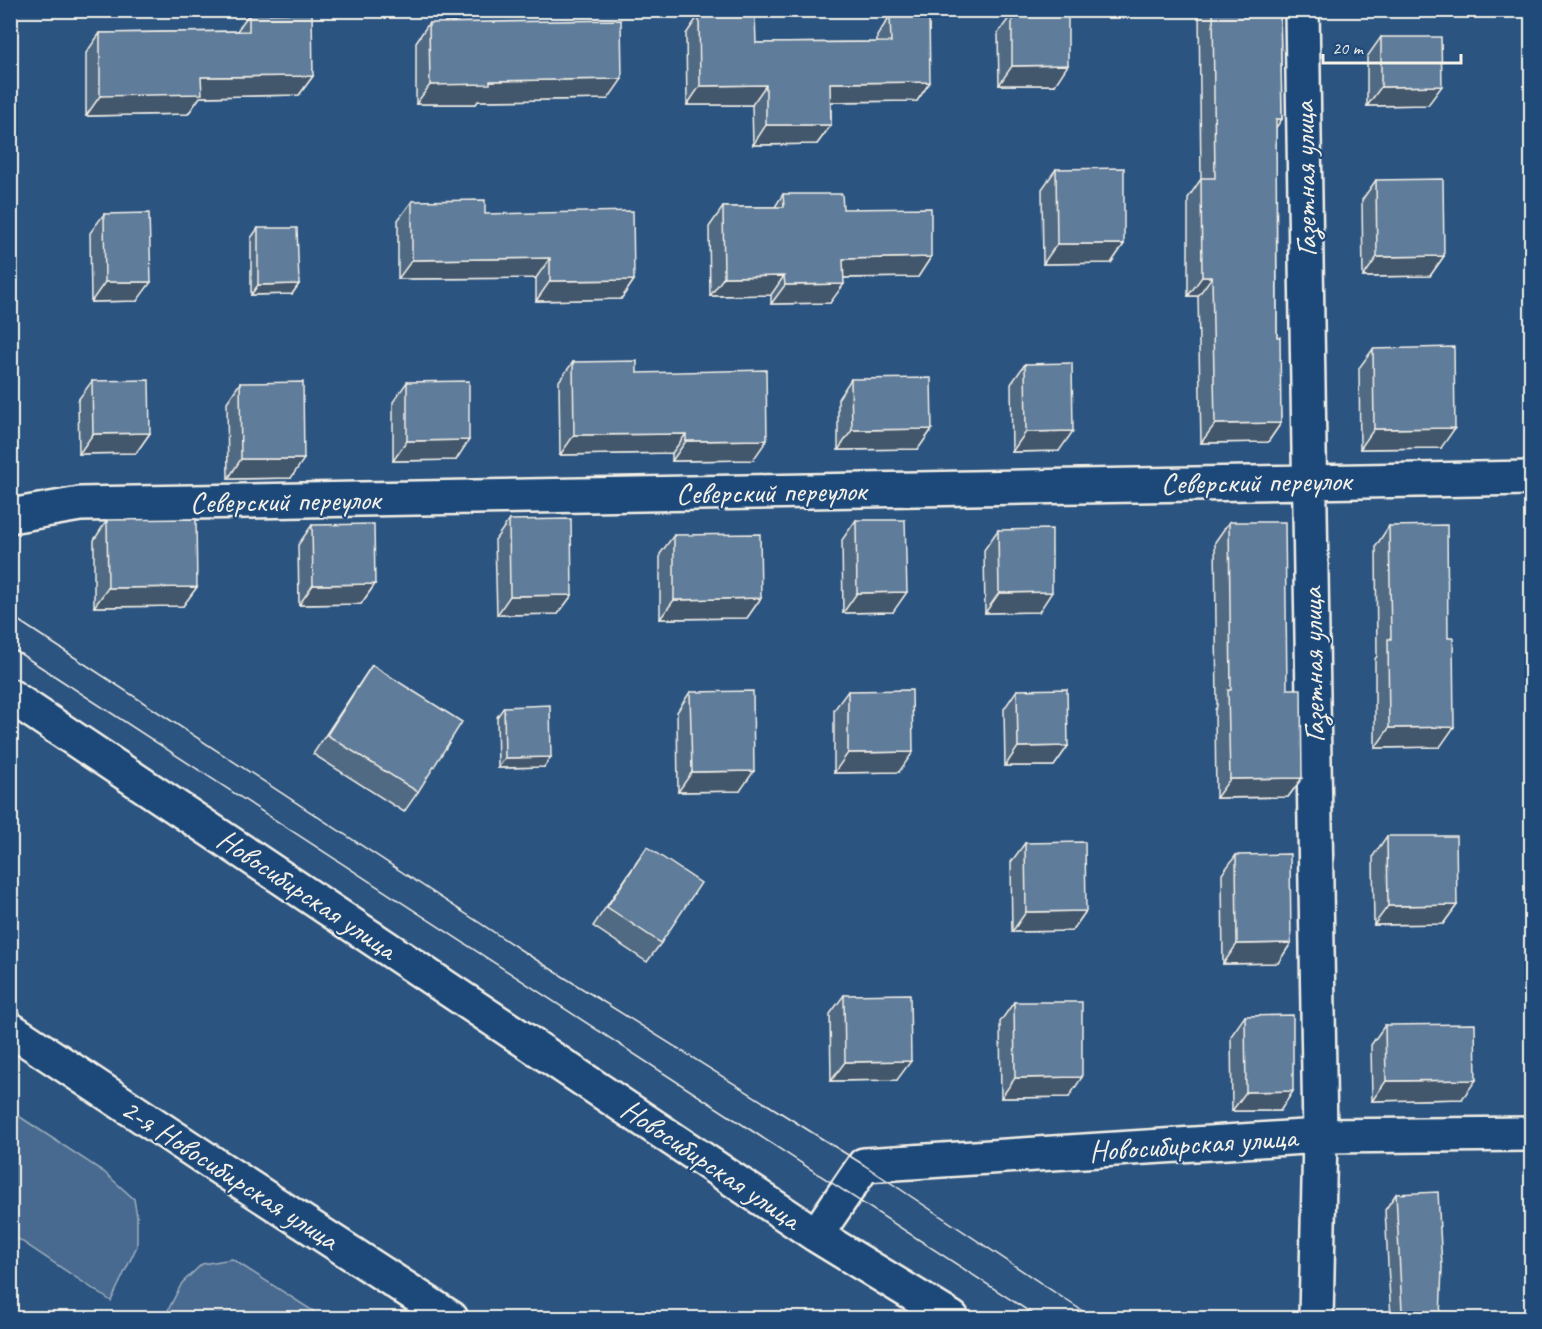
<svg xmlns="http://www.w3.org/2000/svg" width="1542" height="1329" font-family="Caveat,sans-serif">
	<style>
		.green { fill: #496b90; stroke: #9eaebc; stroke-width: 1.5 }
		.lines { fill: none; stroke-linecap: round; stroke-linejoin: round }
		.street-casing { stroke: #f4f1e8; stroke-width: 38 }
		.primary-casing { stroke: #f4f1e8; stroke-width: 38 }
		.street { stroke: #1f4a7a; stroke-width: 33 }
		.primary { stroke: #1f4a7a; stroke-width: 33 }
		.tram { stroke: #f4f1e8; stroke-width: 1.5 }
		.wall { fill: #516a84; stroke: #f4f1e8; stroke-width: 1.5 }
		.shaded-wall { fill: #42566c; stroke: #f4f1e8; stroke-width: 1.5 }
		.building { fill: #5e7b9a; stroke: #f4f1e8; stroke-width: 1.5 }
		.labels { text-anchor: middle; stroke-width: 4.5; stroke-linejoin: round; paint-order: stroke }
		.street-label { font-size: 30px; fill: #f4f1e8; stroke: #1f4a7a }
	</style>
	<rect width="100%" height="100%" fill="#2c5481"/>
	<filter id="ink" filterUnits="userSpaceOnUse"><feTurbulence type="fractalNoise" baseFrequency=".0167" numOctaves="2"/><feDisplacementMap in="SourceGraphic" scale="12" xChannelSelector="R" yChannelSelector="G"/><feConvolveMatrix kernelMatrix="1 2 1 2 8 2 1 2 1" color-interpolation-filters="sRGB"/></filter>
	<g filter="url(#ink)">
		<!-- green -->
		<path class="green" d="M 11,1111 L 104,1172 L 134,1199 L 137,1216 L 137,1246 L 111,1301 L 11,1234 Z
			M 232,1259 L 324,1318 L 164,1318 L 182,1283 L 202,1264 Z"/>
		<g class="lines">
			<defs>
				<path id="street" d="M 1302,10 L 1320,1136 L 1316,1318
					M 10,516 L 80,504 L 1532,478
					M 10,696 L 816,1235 L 864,1165 L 1320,1136 L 1532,1134
					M 816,1235 L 952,1318"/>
				<path id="primary" d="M 10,1029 L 223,1170 L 451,1318"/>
			</defs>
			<!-- street casing -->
			<use href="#street" class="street-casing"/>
			<!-- primary casing -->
			<use href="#primary" class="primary-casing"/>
			<!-- street -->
			<use href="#street" class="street"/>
			<!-- primary -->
			<use href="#primary" class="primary"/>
			<!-- tram -->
			<path class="tram" d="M 10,615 L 527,954 L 864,1165 L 1093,1318
				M 10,647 L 1039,1318"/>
		</g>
		<!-- wall -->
		<path class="wall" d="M 1199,10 L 1280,10 L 1282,119 L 1276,127 L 1277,337 L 1281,423 L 1268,442 L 1201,443 L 1198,296 L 1188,296 L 1188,198 L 1201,179 Z
			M 249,14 L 313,76 L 299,95 L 200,97 L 188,114 L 86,116 L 86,53 L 100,33 L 237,31 Z
			M 1012,14 L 1055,85 L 999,85 L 998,33 Z
			M 699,15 L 756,43 L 877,42 L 877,36 L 890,16 L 930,82 L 917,101 L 831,102 L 831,125 L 817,144 L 753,145 L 752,105 L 687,105 L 686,34 Z
			M 429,23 L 608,99 L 478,101 L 476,104 L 416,104 L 416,42 Z
			M 1381,37 L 1428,105 L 1367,106 L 1367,57 Z
			M 1056,169 L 1124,244 L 1111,263 L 1043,264 L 1042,189 Z
			M 1376,180 L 1444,256 L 1430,276 L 1363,277 L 1362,200 Z
			M 783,194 L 843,209 L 931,257 L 918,277 L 844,278 L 830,303 L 771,304 L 771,295 L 710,296 L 709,227 L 723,207 L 775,207 Z
			M 412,201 L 485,214 L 634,280 L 621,299 L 536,301 L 536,278 L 398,279 L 398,220 Z
			M 104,214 L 137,301 L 91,302 L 90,233 Z
			M 258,228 L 299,284 L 292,294 L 251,295 L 251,238 Z
			M 1373,349 L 1441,448 L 1360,449 L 1359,368 Z
			M 573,362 L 637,373 L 753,460 L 672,461 L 672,453 L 560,455 L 559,381 Z
			M 1025,364 L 1059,451 L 1012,452 L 1011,384 Z
			M 851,379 L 932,429 L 918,449 L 838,450 L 838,399 Z
			M 92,381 L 150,433 L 136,453 L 79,454 L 78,400 Z
			M 407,382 L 456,460 L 393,461 L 393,402 Z
			M 240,383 L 291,478 L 228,479 L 227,402 Z
			M 107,520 L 197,587 L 183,606 L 94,607 L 94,540 Z
			M 509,520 L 572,595 L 558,614 L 497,615 L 495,540 Z
			M 856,520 L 893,612 L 843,613 L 842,540 Z
			M 1229,522 L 1287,689 L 1302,778 L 1288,797 L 1216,798 L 1215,710 L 1217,706 L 1215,542 Z
			M 312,525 L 375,584 L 361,604 L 299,605 L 298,545 Z
			M 1389,526 L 1448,638 L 1440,747 L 1375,748 L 1375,659 L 1377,656 L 1376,546 Z
			M 998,530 L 1039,612 L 985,613 L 984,550 Z
			M 674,535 L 761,598 L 747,618 L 660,619 L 660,554 Z
			M 372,665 L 418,792 L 404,812 L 313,754 Z
			M 1017,690 L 1068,746 L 1054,766 L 1005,766 L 1004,709 Z
			M 848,691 L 899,772 L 834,773 L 834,710 Z
			M 690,692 L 740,791 L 678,792 L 677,712 Z
			M 504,707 L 544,767 L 498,768 L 497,717 Z
			M 1387,836 L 1457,905 L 1443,924 L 1374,925 L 1373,856 Z
			M 1025,843 L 1086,911 L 1072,931 L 1012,932 L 1011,862 Z
			M 647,847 L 661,943 L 647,962 L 593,926 Z
			M 1236,855 L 1291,943 L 1278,963 L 1223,964 L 1222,874 Z
			M 844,995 L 897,1080 L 831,1081 L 830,1014 Z
			M 1014,1002 L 1069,1097 L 1001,1098 L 1000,1022 Z
			M 1245,1016 L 1293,1091 L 1280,1111 L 1232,1111 L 1231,1036 Z
			M 1385,1025 L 1462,1099 L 1372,1101 L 1371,1045 Z
			M 1396,1194 L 1440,1318 L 1391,1318 L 1385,1210 Z"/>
		<!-- shaded-wall -->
		<path class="shaded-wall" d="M 1068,65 L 1055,85 L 999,85 L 1012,66 Z
			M 313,76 L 299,95 L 200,97 L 188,114 L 86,116 L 100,96 L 201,77 Z
			M 622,79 L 608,99 L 478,101 L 476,104 L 416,104 L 430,85 L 490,81 Z
			M 930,82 L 917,101 L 816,102 L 830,83 Z
			M 766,85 L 752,105 L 687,105 L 700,86 Z
			M 1442,86 L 1428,105 L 1367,106 L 1381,87 Z
			M 1276,119 L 1282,119 L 1268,139 Z
			M 766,125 L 831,125 L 817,144 L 753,145 Z
			M 1057,244 L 1124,244 L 1111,263 L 1043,264 Z
			M 1444,256 L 1430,276 L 1363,277 L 1377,257 Z
			M 931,257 L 918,277 L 830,278 L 843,259 Z
			M 550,258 L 536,278 L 398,279 L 412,260 Z
			M 784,276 L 771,295 L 710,296 L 724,277 Z
			M 1202,277 L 1212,277 L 1198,296 L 1188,296 Z
			M 634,280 L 621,299 L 536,301 L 550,281 Z
			M 105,282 L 151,282 L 137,301 L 91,302 Z
			M 299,284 L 292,294 L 251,295 L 258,285 Z
			M 844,284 L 830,303 L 771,304 L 785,285 Z
			M 1281,423 L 1268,442 L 1201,443 L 1215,424 Z
			M 1455,428 L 1441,448 L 1360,449 L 1374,429 Z
			M 932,429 L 918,449 L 838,450 L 852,430 Z
			M 1073,431 L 1059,451 L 1012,452 L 1026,432 Z
			M 150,433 L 136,453 L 79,454 L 93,434 Z
			M 686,434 L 672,453 L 560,455 L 574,435 Z
			M 469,440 L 456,460 L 393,461 L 407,441 Z
			M 767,440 L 753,460 L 672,461 L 686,441 Z
			M 241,459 L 304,459 L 291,478 L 228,479 Z
			M 375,584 L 361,604 L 299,605 L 313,585 Z
			M 197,587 L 183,606 L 94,607 L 108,588 Z
			M 907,592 L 893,612 L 843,613 L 857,593 Z
			M 1052,592 L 1039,612 L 985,613 L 999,593 Z
			M 572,595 L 558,614 L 497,615 L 510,596 Z
			M 761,598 L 747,618 L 660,619 L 674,600 Z
			M 1454,727 L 1440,747 L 1375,748 L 1389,728 Z
			M 1068,746 L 1054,766 L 1005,766 L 1018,747 Z
			M 913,752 L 899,772 L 834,773 L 848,753 Z
			M 551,757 L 544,767 L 498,768 L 505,758 Z
			M 754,771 L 740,791 L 678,792 L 692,772 Z
			M 1302,778 L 1288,797 L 1216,798 L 1230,779 Z
			M 1457,905 L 1443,924 L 1374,925 L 1388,906 Z
			M 1086,911 L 1072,931 L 1012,932 L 1026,912 Z
			M 1291,943 L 1278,963 L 1223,964 L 1237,944 Z
			M 911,1061 L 897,1080 L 831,1081 L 845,1062 Z
			M 1082,1077 L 1069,1097 L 1001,1098 L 1015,1078 Z
			M 1476,1080 L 1462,1099 L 1372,1101 L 1386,1081 Z
			M 1293,1091 L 1280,1111 L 1232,1111 L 1246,1092 Z"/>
		<!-- building -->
		<path class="building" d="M 1213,10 L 1280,10 L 1282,119 L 1276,119 L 1277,337 L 1280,337 L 1281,423 L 1215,424 L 1212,277 L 1202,277 L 1201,178 L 1215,178 Z
			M 312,13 L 313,76 L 201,77 L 202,94 L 100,96 L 100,33 L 249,31 L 249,14 Z
			M 1068,13 L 1068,65 L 1012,66 L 1012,14 Z
			M 755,14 L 756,43 L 891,42 L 890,16 L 929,16 L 930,82 L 830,83 L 831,125 L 766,125 L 766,85 L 700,86 L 699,15 Z
			M 621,20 L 622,79 L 490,81 L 490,84 L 430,85 L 429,23 Z
			M 1381,37 L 1441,37 L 1442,86 L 1381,87 Z
			M 1124,168 L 1124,244 L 1057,244 L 1056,169 Z
			M 1443,179 L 1444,256 L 1377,257 L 1376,180 Z
			M 783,194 L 842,194 L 843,209 L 931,208 L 931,257 L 843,259 L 844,284 L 785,285 L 784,276 L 724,277 L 723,207 L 784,207 Z
			M 485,200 L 485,214 L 633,211 L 634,280 L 550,281 L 550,258 L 412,260 L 412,201 Z
			M 149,213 L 151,282 L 105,282 L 104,214 Z
			M 258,228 L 297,228 L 299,284 L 258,285 Z
			M 1454,347 L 1455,428 L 1374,429 L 1373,349 Z
			M 637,361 L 637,373 L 766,370 L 767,440 L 686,441 L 686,434 L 574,435 L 573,362 Z
			M 1072,363 L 1073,431 L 1026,432 L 1025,364 Z
			M 931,378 L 932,429 L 852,430 L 851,379 Z
			M 10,379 L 14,379 L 14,436 L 10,436 Z
			M 149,380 L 150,433 L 93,434 L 92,381 Z
			M 469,381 L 469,440 L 407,441 L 407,382 Z
			M 303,382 L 304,459 L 241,459 L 240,383 Z
			M 196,519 L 197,587 L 108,588 L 107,520 Z
			M 571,519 L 572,595 L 510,596 L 509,520 Z
			M 856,520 L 905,520 L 907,592 L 857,593 Z
			M 1229,522 L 1285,522 L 1287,689 L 1301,689 L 1302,778 L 1230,779 L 1228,690 L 1231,690 Z
			M 374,524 L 375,584 L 313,585 L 312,525 Z
			M 1447,525 L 1448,638 L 1453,638 L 1454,727 L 1389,728 L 1388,639 L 1391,639 L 1389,526 Z
			M 1052,529 L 1052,592 L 999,593 L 998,530 Z
			M 760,534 L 761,598 L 674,600 L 674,535 Z
			M 372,665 L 462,722 L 418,792 L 327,735 Z
			M 1067,689 L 1068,746 L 1018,747 L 1017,690 Z
			M 912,690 L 913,752 L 848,753 L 848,691 Z
			M 753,691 L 754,771 L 692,772 L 690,692 Z
			M 550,705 L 551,757 L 505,758 L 504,707 Z
			M 1387,836 L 1456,836 L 1457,905 L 1388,906 Z
			M 1085,842 L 1086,911 L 1026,912 L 1025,843 Z
			M 647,847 L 701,883 L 661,943 L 607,907 Z
			M 1290,854 L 1291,943 L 1237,944 L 1236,855 Z
			M 910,994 L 911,1061 L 845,1062 L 844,995 Z
			M 1014,1002 L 1082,1002 L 1082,1077 L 1015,1078 Z
			M 1293,1015 L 1293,1091 L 1246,1092 L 1245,1016 Z
			M 1475,1024 L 1476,1080 L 1386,1081 L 1385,1025 Z
			M 1438,1192 L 1442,1267 L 1440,1318 L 1396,1318 L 1396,1311 L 1402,1311 L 1396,1194 Z"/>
	</g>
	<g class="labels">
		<!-- street labels -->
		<g class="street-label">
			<text transform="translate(1305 179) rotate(-91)" y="10">Газетная улица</text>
			<text transform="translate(1256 482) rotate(-1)" y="10">Северский переулок</text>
			<text transform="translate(771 492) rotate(-1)" y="10">Северский переулок</text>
			<text transform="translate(285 501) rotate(-1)" y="10">Северский переулок</text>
			<text transform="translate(1313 665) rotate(-91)" y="10">Газетная улица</text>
			<text transform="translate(307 894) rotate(34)" y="10">Новосибирская улица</text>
			<text transform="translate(1193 1144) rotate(-4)" y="10">Новосибирская улица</text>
			<text transform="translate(711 1164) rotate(34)" y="10">Новосибирская улица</text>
			<text transform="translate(230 1174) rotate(33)" y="10">2-я Новосибирская улица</text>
		</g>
	</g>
	<!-- margin -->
	<rect width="1542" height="1329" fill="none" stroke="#1f4a7a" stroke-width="36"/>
	<rect x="18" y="18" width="1506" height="1293" fill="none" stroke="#f4f1e8" stroke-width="2" filter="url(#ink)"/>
	<!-- scale -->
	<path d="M1323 54v9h138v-9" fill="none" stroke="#f4f1e8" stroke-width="3"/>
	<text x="1332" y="54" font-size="18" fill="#f4f1e8" stroke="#1f4a7a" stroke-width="4.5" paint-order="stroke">20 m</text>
</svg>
